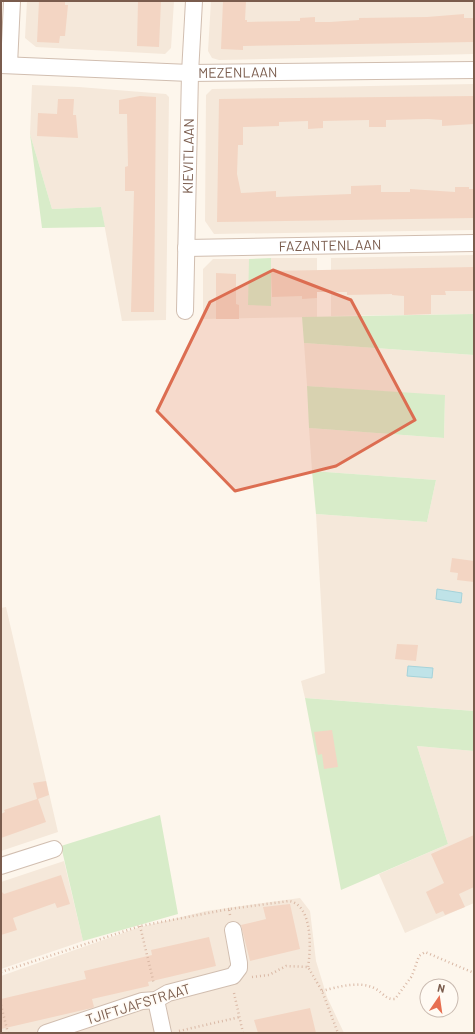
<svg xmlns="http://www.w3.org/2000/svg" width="475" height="1034" font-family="Barlow,sans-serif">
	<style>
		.residential { fill: #f5e8da }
		.green { fill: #d8ecc9 }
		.water { fill: #bfe3e8; stroke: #a5d3da }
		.building { fill: #f3d5c3 }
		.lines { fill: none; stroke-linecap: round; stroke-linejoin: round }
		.street-casing { stroke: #d1beb0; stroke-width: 18 }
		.path { stroke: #d9b8a5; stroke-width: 2.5; stroke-dasharray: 1 3; stroke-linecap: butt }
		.street { stroke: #fff; stroke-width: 16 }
		.marked { fill: #dc6d51; fill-opacity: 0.2; stroke: #dc6d51; stroke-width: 3; stroke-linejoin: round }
		.labels { text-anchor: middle; stroke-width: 3; stroke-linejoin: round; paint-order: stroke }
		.street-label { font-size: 14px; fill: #7a5c4d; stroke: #fffaf3 }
	</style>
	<rect width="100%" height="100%" fill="#fdf6ec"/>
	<!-- residential -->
	<path class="residential" d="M 27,1 L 174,1 L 171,48 L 165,54 L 36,47 L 25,38 Z
		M 211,1 L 474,1 L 474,54 L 219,60 L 212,58 L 208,51 Z
		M 474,84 L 474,230 L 214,234 L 205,221 L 206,95 L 212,89 Z
		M 32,85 L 79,87 L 166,94 L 169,97 L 166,320 L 122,321 L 101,207 L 52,209 L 30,134 Z
		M 474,255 L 474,314 L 331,316 L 331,258 Z
		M 271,258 L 317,258 L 317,317 L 203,319 L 203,269 L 213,259 L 249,259 L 249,289 L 271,306 Z
		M 304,343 L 474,355 L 474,711 L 305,698 L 301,681 L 325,673 L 316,514 L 427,522 L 436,480 L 312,471 L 309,428 L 444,438 L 445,396 L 307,386 Z
		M 6,607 L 58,832 L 1,851 L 1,608 Z
		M 417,746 L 474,751 L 474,903 L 405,933 L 379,874 L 448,844 Z
		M 64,861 L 83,941 L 1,969 L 1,882 Z
		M 300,898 L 310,911 L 316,961 L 327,997 L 344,1033 L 1,1033 L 1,976 L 137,928 L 206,911 Z"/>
	<!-- green -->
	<path class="green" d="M 30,134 L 52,209 L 101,207 L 105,227 L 42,228 Z
		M 271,258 L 271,306 L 248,305 L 249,259 Z
		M 474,314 L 474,355 L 304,343 L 302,317 Z
		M 307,386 L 445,395 L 444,438 L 309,428 Z
		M 312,471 L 436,480 L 427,522 L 316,514 Z
		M 305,698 L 474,711 L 474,751 L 417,746 L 448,844 L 341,890 Z
		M 160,815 L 178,914 L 83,941 L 61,846 Z"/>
	<!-- water -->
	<path class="water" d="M 437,589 L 462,593 L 461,603 L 436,599 Z
		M 408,666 L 433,668 L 432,678 L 407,676 Z"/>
	<!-- building -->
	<path class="building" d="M 39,1 L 65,1 L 65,5 L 68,5 L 65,36 L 60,36 L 59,43 L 37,42 Z
		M 138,1 L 161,1 L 159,47 L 137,46 Z
		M 223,1 L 246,1 L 245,20 L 247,20 L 247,22 L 300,21 L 300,18 L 315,17 L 315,22 L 330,22 L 359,20 L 359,18 L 427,17 L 464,14 L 464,18 L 474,18 L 474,42 L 243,46 L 243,50 L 221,49 Z
		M 140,96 L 156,97 L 154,312 L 131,312 L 134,191 L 125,191 L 125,167 L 128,166 L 127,114 L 119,114 L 119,100 Z
		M 474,96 L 474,124 L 442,126 L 442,120 L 428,119 L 386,120 L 386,127 L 369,127 L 369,120 L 323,121 L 323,128 L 308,129 L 308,121 L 279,122 L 279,126 L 243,127 L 243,145 L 238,145 L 237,174 L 241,193 L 276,191 L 276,197 L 351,194 L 351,186 L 381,185 L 381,192 L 410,192 L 410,189 L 455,192 L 455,187 L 469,187 L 469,189 L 474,189 L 474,218 L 217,222 L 219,99 Z
		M 58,99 L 74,99 L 73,115 L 76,115 L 78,138 L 37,136 L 38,113 L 57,114 Z
		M 474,267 L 474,291 L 445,291 L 446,295 L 431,295 L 431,314 L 404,315 L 404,296 L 392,295 L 392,294 L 347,295 L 347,292 L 317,292 L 317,298 L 302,299 L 302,296 L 272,297 L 271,271 Z
		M 216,273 L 236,274 L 236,304 L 239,305 L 239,319 L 216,319 Z
		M 452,558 L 474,561 L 474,582 L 457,580 L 458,573 L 450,572 Z
		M 397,644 L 418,645 L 416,661 L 395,659 Z
		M 332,730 L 338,767 L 324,769 L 322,754 L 318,755 L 314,732 Z
		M 46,781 L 49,795 L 38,799 L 46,822 L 1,838 L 1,814 L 5,812 L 4,810 L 37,799 L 33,783 Z
		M 474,835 L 474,887 L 459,894 L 465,907 L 445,915 L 443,911 L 436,914 L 426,892 L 444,883 L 431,854 Z
		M 61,875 L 70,904 L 57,908 L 55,903 L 13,918 L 17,930 L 1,935 L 1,891 L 4,894 Z
		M 290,904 L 300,949 L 250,961 L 241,925 L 266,919 L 263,907 Z
		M 209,937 L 216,966 L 148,982 L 149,986 L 92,999 L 94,1007 L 92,1008 L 1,1029 L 1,999 L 86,979 L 84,971 L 152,955 L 151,950 Z
		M 310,1008 L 316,1033 L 258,1033 L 254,1020 Z"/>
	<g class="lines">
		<defs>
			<g id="street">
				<path id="s1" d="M 1,65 L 190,73 L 474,70"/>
				<path d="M 9,65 L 12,1"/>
				<path id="s2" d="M 186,248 L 474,243"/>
				<path id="s3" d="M 185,311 L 190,73 L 194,1"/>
				<path d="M 1,866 L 54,849"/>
				<path d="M 156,1000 L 163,1033"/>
				<path d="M 46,1033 L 142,1001 L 156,1000 L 168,993 L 233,976 L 239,968 L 239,963 L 233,930"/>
			</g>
		</defs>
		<!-- street casing -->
		<use href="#street" class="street-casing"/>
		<!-- path -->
		<path class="path" d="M 230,915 L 229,909 L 289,901 C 313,905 311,949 308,967
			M 140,926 L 154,984
			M 1,972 L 140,926 L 229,909
			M 252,977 L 269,975 L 286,966 L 308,967 L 322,991 L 338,1033
			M 322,991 C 338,987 360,980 376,989 C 383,993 386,1000 395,999 L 412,976 L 419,956 L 425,952 L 474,973
			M 234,993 L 243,1033
			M 1,1005 L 8,1033
			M 179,1031 L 240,1017"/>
		<!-- street -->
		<use href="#street" class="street"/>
	</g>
	<!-- marked area -->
	<path class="marked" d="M 273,270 L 351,300 L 415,420 L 336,466 L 235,491 L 157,411 L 210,302 Z"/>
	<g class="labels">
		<!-- street labels -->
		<g class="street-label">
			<text dy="5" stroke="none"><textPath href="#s1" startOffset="237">MEZENLAAN</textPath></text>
			<text dy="5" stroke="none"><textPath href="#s3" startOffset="155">KIEVITLAAN</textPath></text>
			<text dy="5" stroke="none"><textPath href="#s2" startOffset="144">FAZANTENLAAN</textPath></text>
			<text transform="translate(138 1004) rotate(-17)" y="5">TJIFTJAFSTRAAT</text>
		</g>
	</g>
	<!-- border -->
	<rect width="475" height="1034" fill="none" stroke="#7a5c4d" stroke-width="4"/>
	<!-- north arrow -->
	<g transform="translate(439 998) rotate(13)"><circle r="19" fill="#fffaf3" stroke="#cabbb1"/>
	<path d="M0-3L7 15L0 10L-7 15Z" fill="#e76f51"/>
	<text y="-6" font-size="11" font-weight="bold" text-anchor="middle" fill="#7a5c4d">N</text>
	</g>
</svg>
